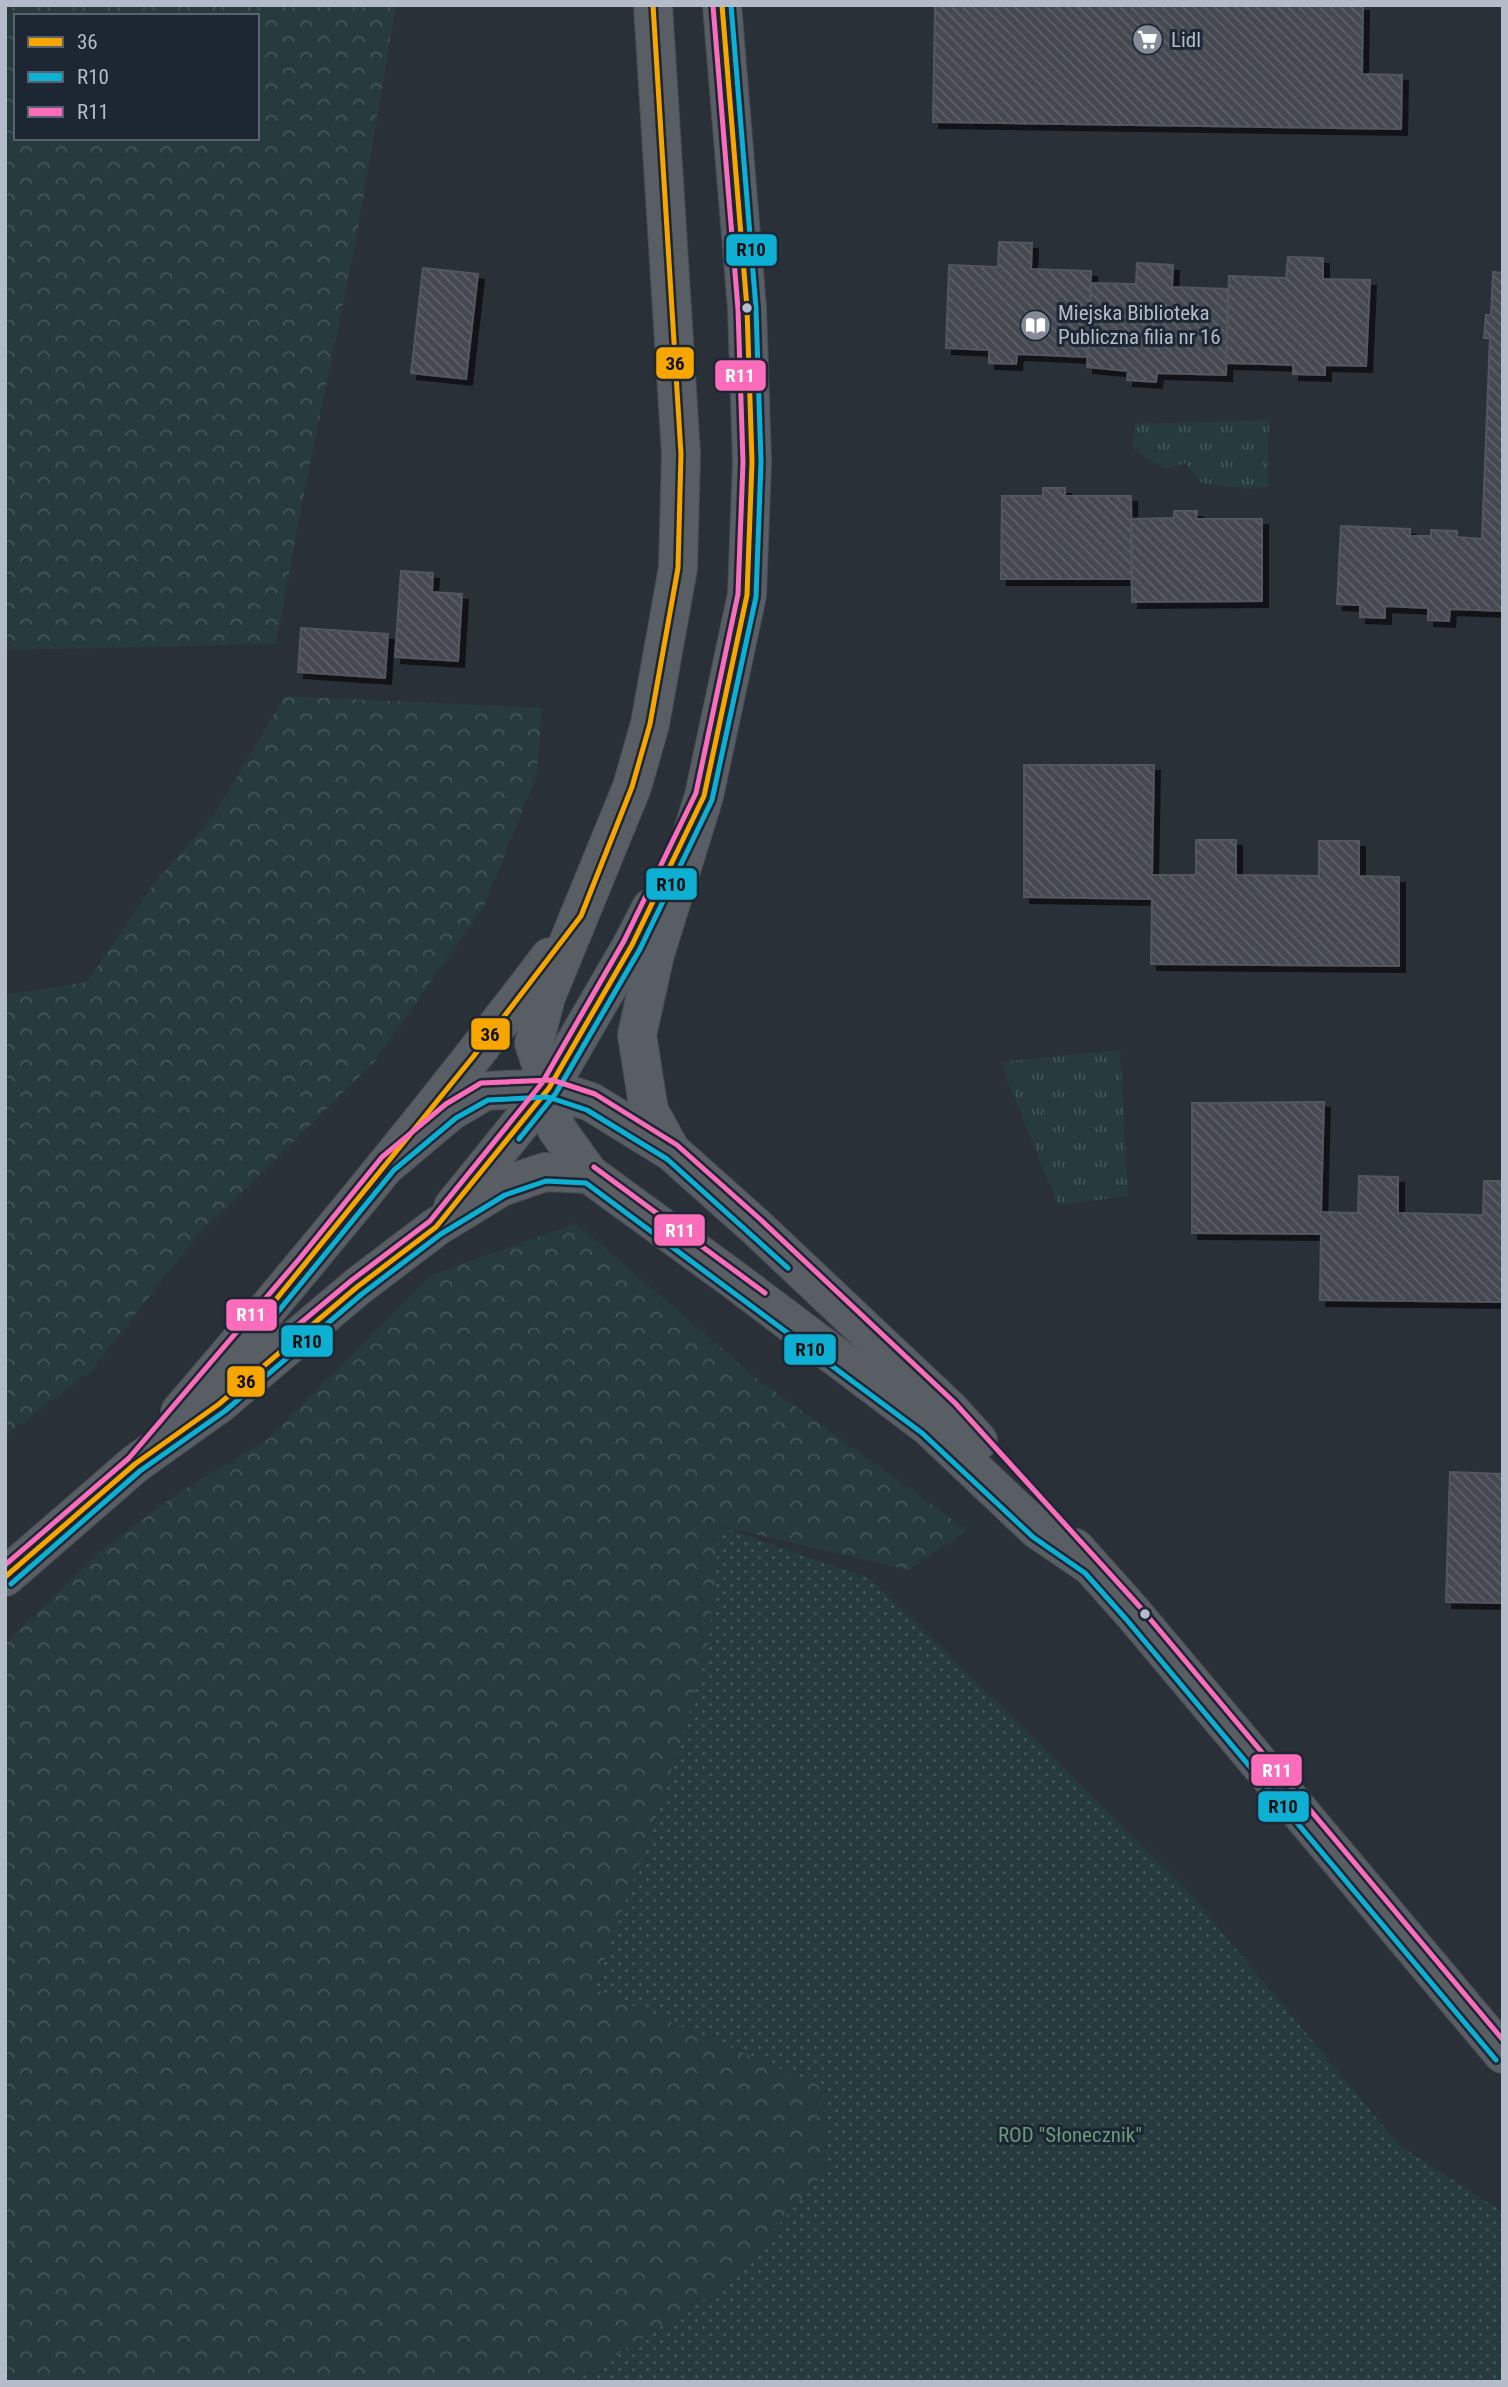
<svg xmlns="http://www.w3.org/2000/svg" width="1508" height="2387" font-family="'Roboto Condensed',sans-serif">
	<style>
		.grass { fill: url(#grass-tufts) }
		.forest { fill: url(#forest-crowns); fill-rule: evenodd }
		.garden { fill: url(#garden-dots) }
		.building { fill: url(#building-back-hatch); stroke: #52575f; stroke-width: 2; filter: url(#shadow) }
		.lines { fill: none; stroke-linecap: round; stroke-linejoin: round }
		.secondary-casing { stroke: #484c53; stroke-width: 40 }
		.secondary { stroke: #595d64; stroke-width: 38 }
		.bus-1-casing { stroke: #1d2633; stroke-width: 10 }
		.bus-2-casing { stroke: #1d2633; stroke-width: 10 }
		.bus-3-casing { stroke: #1d2633; stroke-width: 10 }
		.bus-1 { stroke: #f7a600; stroke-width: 5 }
		.bus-2 { stroke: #0dafd3; stroke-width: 5 }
		.bus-3 { stroke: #fb6dba; stroke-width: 5 }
		.bus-dot { fill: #b4bcc9; stroke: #1d2633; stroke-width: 2.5 }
		.labels { text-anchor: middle; stroke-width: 6; stroke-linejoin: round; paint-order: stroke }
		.poi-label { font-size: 21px; fill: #b4bcc9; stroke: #1d2633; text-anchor: start }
		.park-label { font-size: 21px; fill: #6b9a76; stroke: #1d2633 }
		.line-badge { stroke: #1d2633; stroke-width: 2.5 }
		.badge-label { font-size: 19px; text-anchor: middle; font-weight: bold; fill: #fff }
		.pale-badge-label { font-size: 19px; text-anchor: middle; font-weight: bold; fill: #111 }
	</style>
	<defs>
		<pattern id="grass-tufts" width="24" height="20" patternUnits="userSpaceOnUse" patternTransform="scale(1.75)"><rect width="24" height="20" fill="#273a3e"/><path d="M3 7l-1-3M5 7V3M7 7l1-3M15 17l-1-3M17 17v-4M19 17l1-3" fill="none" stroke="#445559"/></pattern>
		<pattern id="forest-crowns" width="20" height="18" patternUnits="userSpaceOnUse" patternTransform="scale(1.75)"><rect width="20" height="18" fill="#273a3e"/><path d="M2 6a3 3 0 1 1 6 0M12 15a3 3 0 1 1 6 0" fill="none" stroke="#445559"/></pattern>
		<pattern id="garden-dots" width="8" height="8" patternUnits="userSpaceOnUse" patternTransform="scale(1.75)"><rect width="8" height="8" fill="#273a3e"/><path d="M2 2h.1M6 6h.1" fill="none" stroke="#445559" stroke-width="1.8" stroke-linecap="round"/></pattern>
		<pattern id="building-back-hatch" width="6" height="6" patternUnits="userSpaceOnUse" patternTransform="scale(1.75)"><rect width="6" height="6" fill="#444950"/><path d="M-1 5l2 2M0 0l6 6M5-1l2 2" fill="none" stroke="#5d6168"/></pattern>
		<filter id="shadow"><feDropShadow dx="6" dy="6" stdDeviation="0" flood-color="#0009"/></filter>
	</defs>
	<rect width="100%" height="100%" fill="#2a3038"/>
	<!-- grass -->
	<path class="grass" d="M 1269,420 L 1268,486 L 1252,489 L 1202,483 L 1186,463 L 1164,469 L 1133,449 L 1135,424 Z
		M 1120,1050 L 1128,1196 L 1058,1205 L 1000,1062 Z"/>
	<!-- forest -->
	<path class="forest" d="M 5,5 L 396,5 L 357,235 L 301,509 L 276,644 L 5,650 ZM 16,16 L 257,16 L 257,138 L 16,138 Z
		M 285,696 L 542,708 L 537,774 L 484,906 L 375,1061 L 194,1240 L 89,1373 L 5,1436 L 5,995 L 87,982 L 153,885 L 214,815 Z
		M 576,1223 L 756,1378 L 967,1530 L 909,1570 L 720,1526 L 708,1651 L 664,1795 L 594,1989 L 823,2087 L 825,2172 L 725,2286 L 582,2377 L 578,2382 L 5,2382 L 5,1644 L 108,1544 L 180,1492 L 268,1439 L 431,1275 Z"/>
	<!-- garden -->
	<path class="garden" d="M 720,1526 L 871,1579 L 1181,1883 L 1399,2145 L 1503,2212 L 1503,2382 L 578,2382 L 582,2377 L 725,2286 L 825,2172 L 823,2087 L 594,1989 L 664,1795 L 708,1651 Z"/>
	<!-- building -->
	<path class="building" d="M 935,5 L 1363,5 L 1362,74 L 1402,75 L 1401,129 L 933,122 Z
		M 999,242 L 1032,243 L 1031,269 L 1091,271 L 1088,357 L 1017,354 L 1016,364 L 989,363 L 989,350 L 946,348 L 949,265 L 998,267 Z
		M 1288,257 L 1323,258 L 1323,279 L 1370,280 L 1366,366 L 1325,365 L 1325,375 L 1293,374 L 1293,365 L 1226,363 L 1229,276 L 1286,278 Z
		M 1137,263 L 1173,265 L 1172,287 L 1228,289 L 1226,375 L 1157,373 L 1156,382 L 1127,380 L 1128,371 L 1087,367 L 1091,283 L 1136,284 Z
		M 423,268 L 478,274 L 466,379 L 411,373 Z
		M 1493,272 L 1503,273 L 1503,611 L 1450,609 L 1449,621 L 1428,620 L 1428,608 L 1385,606 L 1385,618 L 1360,617 L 1360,605 L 1337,604 L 1341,526 L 1410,529 L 1410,536 L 1431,536 L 1431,530 L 1457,531 L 1457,537 L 1482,539 L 1490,338 L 1484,338 L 1486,315 L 1491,315 Z
		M 1043,488 L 1065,488 L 1065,496 L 1131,496 L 1132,579 L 1001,579 L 1002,496 L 1043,496 Z
		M 1174,511 L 1197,511 L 1196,519 L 1262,519 L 1262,601 L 1132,602 L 1131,519 L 1174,518 Z
		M 401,571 L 433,573 L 432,592 L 462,594 L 458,661 L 395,657 Z
		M 301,628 L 388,634 L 385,678 L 298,672 Z
		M 1024,765 L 1154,765 L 1152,875 L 1196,875 L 1196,840 L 1236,840 L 1236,875 L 1319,876 L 1319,841 L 1359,841 L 1359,876 L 1399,877 L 1399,966 L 1151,964 L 1152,899 L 1024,897 Z
		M 1324,1102 L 1321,1212 L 1358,1213 L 1359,1176 L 1398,1177 L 1398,1213 L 1483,1215 L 1484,1181 L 1503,1181 L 1503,1302 L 1320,1300 L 1321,1234 L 1192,1233 L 1192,1103 Z
		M 1450,1472 L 1503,1474 L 1503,1603 L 1446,1602 Z"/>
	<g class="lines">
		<defs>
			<path id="secondary" d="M 653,5 L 681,454 L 678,568 L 650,724 L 632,787 L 546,997 L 534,1043 L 549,1088 L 556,1128 L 589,1174 L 733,1279 L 928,1426 L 1038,1530 L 1091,1566
				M 671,1151 L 649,1111 L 637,1035 L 655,954 L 704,796 L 747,595 L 752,462 L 747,308 L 722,5
				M 388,1164 L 451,1111 L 485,1091 L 549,1088 L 591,1102 L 672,1152 L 755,1226 L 949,1409 L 978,1441
				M 453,1207 L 549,1088 L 632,945 L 651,908
				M 180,1412 C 307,1264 431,1113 550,957
				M 1075,1548 L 1133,1613 L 1503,2054
				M 5,1577 L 135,1464 L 219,1404 L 357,1287 L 436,1227 L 501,1187 L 545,1172 L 589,1174"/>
		</defs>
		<!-- secondary casing -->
		<use href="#secondary" class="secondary-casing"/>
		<!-- secondary -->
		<use href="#secondary" class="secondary"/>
		<defs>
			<path id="bus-1" d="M 265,1313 L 473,1057 L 581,916 L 632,787 L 650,724 L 678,568 L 681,454 L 653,5
				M 5,1577 L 135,1464 L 219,1404 L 357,1287 L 436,1227 L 549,1088 L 632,945 L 704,796 L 747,595 L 752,462 L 747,308 L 722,5"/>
			<path id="bus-2" d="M 519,1139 L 556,1093 L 640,949 L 712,800 L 756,597 L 761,462 L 756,308 L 731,5
				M 272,1319 L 394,1170 L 456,1118 L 488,1100 L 548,1097 L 587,1110 L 667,1159 L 788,1268
				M 11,1584 L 140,1471 L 225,1411 L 362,1294 L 441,1234 L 505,1195 L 546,1181 L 586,1183 L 922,1433 L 1033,1537 L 1085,1573 L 1126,1619 L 1496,2060"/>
			<path id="bus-3" d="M 594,1167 L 765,1293
				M 286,1335 L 352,1280 L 430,1221 L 542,1083 L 624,941 L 696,793 L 738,594 L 743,462 L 738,309 L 713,6
				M 5,1565 L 129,1458 L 300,1258 L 382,1157 L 446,1104 L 481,1083 L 552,1080 L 595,1094 L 677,1145 L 761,1220 L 955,1403 L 1140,1607 L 1503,2040"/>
		</defs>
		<!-- bus-1 casing -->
		<use href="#bus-1" class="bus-1-casing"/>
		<!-- bus-2 casing -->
		<use href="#bus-2" class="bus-2-casing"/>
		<!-- bus-3 casing -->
		<use href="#bus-3" class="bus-3-casing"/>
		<!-- bus-1 -->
		<use href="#bus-1" class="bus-1"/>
		<!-- bus-2 -->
		<use href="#bus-2" class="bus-2"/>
		<!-- bus-3 -->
		<use href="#bus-3" class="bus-3"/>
	</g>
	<!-- icons -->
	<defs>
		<symbol id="supermarket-disc" viewBox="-11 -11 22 22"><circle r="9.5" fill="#848b96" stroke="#1d2633"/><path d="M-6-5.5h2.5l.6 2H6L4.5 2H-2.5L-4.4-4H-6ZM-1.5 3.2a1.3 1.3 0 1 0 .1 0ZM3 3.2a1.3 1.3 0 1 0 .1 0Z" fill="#fff"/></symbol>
		<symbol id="library-disc" viewBox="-11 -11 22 22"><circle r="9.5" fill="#848b96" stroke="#1d2633"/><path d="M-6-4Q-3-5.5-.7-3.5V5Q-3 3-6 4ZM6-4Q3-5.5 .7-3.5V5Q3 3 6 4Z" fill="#fff"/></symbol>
	</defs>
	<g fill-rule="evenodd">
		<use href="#supermarket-disc" x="1130" y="22" width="35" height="35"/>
		<use href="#library-disc" x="1018" y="308" width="35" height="35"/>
	</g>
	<!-- markers -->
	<g class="bus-dot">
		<circle cx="747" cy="308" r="6"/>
		<circle cx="1145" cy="1614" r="6"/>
	</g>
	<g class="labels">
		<!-- poi labels -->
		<g class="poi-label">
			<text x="1171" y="47">Lidl</text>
			<text x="1058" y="320">Miejska Biblioteka<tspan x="1058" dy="24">Publiczna filia nr 16</tspan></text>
		</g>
		<!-- park labels -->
		<g class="park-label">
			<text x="1070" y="2142">ROD "Słonecznik"</text>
		</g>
	</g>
	<g class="line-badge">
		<rect x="725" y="233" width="53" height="34" rx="7" fill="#0dafd3"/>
		<rect x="655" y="346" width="40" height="34" rx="7" fill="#f7a600"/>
		<rect x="714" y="359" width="53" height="33" rx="7" fill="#fb6dba"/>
		<rect x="645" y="867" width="53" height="34" rx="7" fill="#0dafd3"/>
		<rect x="470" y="1017" width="41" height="34" rx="7" fill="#f7a600"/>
		<rect x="653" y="1213" width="53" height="34" rx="7" fill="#fb6dba"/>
		<rect x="225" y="1298" width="53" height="34" rx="7" fill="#fb6dba"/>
		<rect x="280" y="1324" width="54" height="34" rx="7" fill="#0dafd3"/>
		<rect x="783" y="1333" width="54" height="33" rx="7" fill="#0dafd3"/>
		<rect x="226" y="1365" width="40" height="33" rx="7" fill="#f7a600"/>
		<rect x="1250" y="1753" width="53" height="34" rx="7" fill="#fb6dba"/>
		<rect x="1257" y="1790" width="53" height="33" rx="7" fill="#0dafd3"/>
	</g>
	<g class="badge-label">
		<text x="740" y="382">R11</text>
		<text x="680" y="1237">R11</text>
		<text x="251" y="1321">R11</text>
		<text x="1277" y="1777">R11</text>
	</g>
	<g class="pale-badge-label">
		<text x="751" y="256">R10</text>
		<text x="675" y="370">36</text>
		<text x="671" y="891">R10</text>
		<text x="490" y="1041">36</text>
		<text x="307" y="1348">R10</text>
		<text x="810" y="1356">R10</text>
		<text x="246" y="1388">36</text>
		<text x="1283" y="1813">R10</text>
	</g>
	<!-- border -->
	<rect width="1508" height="2387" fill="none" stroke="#b4bcc9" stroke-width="14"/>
	<!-- legend -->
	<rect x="14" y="14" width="245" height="126" fill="#1d2633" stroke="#59626f" stroke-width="2"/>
	<rect x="28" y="37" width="35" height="10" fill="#f7a600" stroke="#59626f" stroke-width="2"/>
	<text x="77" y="49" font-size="21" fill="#b4bcc9">36</text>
	<rect x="28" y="72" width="35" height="10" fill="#0dafd3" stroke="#59626f" stroke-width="2"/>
	<text x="77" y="84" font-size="21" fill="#b4bcc9">R10</text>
	<rect x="28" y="107" width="35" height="10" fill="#fb6dba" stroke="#59626f" stroke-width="2"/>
	<text x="77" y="119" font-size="21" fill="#b4bcc9">R11</text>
</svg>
